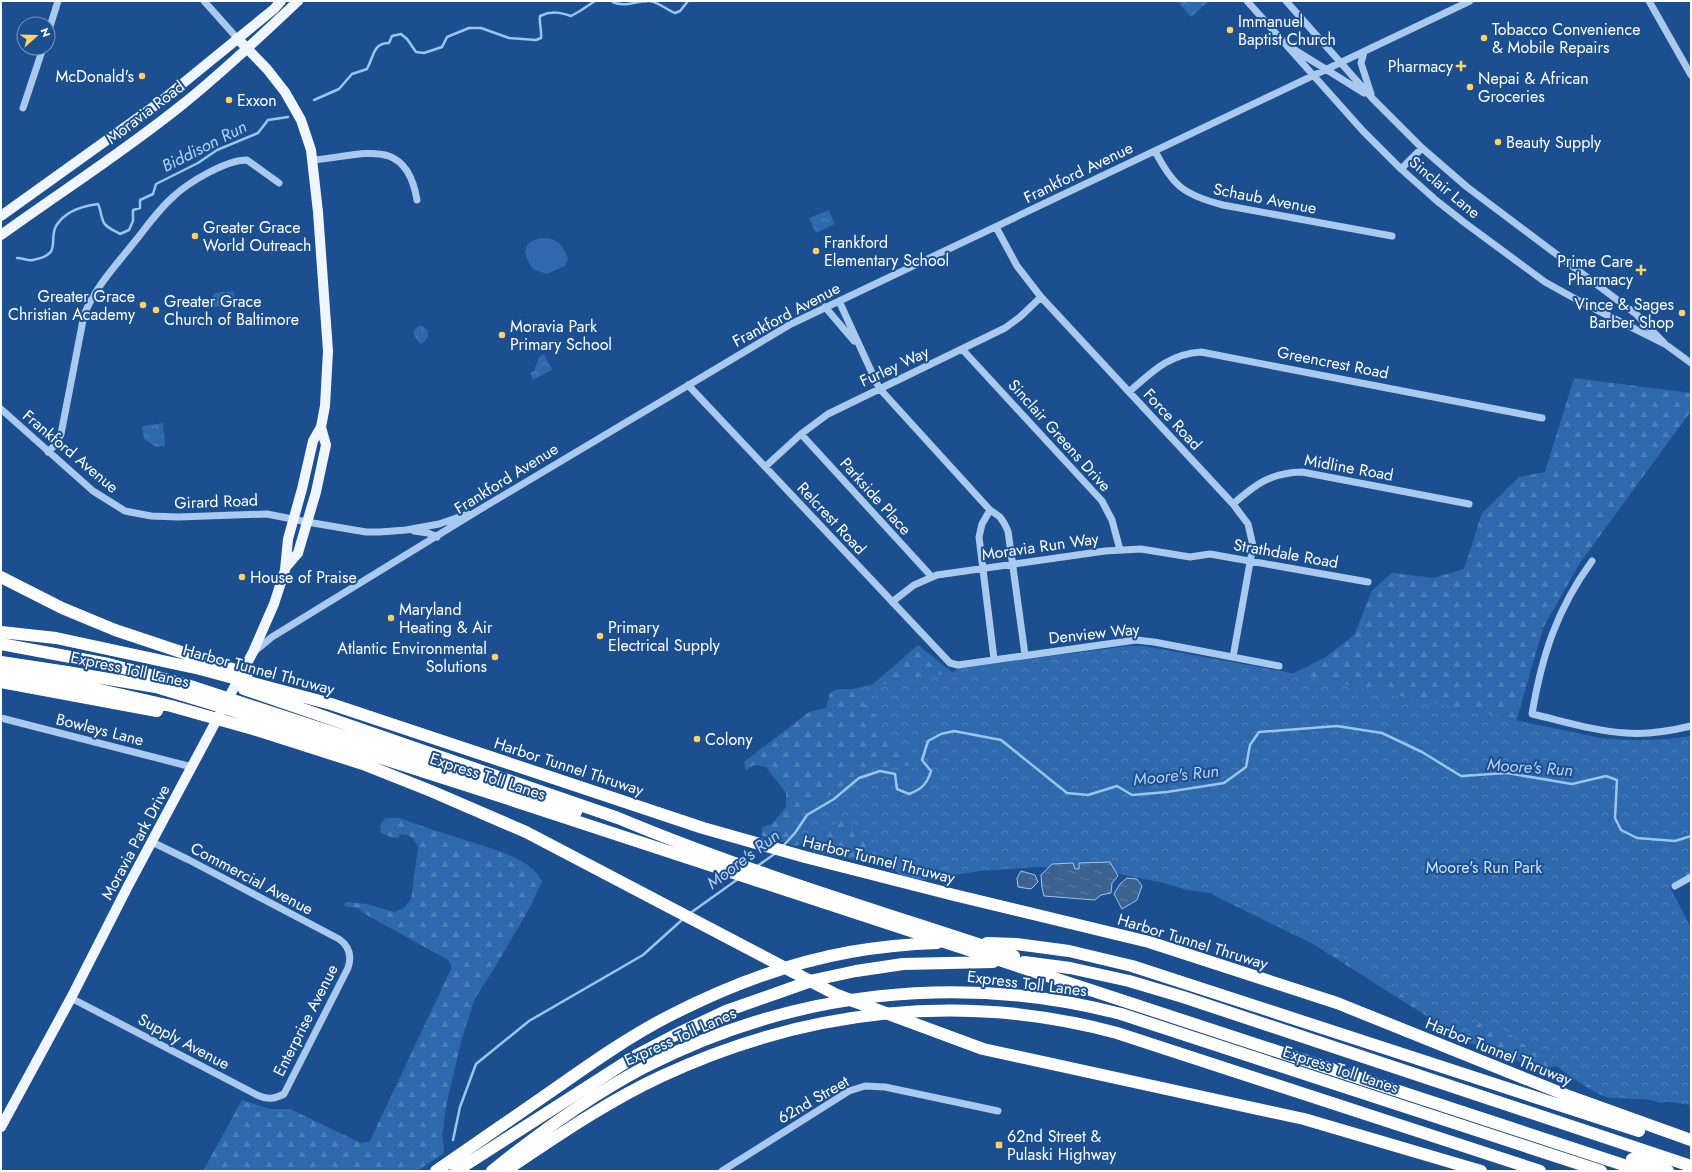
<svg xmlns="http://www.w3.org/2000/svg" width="1692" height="1172" font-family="Jost,sans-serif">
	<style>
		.grass { fill: #2e69ad }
		.forest { fill: url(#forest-firs) }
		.park { fill: url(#park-crowns) }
		.water { fill: url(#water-ripples); stroke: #9cc4f0 }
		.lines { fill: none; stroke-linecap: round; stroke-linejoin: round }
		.stream { stroke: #9cc4f0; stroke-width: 2.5 }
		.minor { stroke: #a9c9ee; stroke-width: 7 }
		.major { stroke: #f0f6ff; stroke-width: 10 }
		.highway { stroke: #fff; stroke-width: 12 }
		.poi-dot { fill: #ffd166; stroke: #1b4f8f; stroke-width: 1.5 }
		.labels { text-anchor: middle; stroke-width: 4; stroke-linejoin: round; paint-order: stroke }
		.poi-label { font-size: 16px; fill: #fff; stroke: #1b4f8f; text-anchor: start }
		.street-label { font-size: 16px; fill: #fff; stroke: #1b4f8f }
		.park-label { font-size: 16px; fill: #cfe3fa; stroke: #1b4f8f }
		.water-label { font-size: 17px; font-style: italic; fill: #b5d3f5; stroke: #1b4f8f }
	</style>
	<defs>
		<pattern id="forest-firs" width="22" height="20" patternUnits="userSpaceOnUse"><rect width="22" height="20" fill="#2e69ad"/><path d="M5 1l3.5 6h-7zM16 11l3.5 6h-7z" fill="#4d80b9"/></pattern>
		<pattern id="park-crowns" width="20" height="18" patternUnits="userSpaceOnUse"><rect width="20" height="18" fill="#2e69ad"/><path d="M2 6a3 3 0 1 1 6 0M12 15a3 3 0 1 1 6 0" fill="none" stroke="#4d80b9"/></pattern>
		<pattern id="water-ripples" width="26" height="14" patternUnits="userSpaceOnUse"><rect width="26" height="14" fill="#3c6290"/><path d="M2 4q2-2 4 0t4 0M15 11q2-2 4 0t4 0" fill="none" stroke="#597aa1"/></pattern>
	</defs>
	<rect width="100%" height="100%" fill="#1b4f8f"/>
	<!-- grass -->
	<path class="grass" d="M 542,238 C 556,237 564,246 568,259 L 565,266 L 547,274 L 534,270 C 522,256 521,241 542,238 Z"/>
	<!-- forest -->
	<path class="forest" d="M 1574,378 L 1691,393 L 1691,411 L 1580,563 L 1543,628 L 1516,722 L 1691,756 L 1691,874 L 1666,889 L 1667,1101 L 1661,1103 C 1646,1097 1629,1100 1612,1098 C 1595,1096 1571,1076 1556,1066 L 1538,1070 L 1508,1057 L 1493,1046 L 1490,1048 L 1469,1043 L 1313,944 L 1213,895 L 1195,836 L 897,861 L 890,868 L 874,860 L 869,862 L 864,858 L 854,860 L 813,852 L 809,845 L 804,843 L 796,846 L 762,836 L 762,827 L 772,824 L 786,807 L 786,793 L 766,767 L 754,765 L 746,770 L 744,762 L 809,712 L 826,708 L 830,693 L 838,689 L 851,689 L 872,685 L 918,645 L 953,673 L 1286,677 L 1326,657 L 1355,634 L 1372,590 L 1392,573 L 1433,578 L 1464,569 L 1482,513 L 1519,477 L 1545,472 Z
		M 386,818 L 400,818 C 420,826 441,832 462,839 C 485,847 532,857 542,882 L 530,907 L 494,969 L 475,998 L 462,1038 L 447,1102 L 442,1135 L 444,1150 L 443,1154 L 417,1171 L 203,1171 L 242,1100 L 270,1109 L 290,1109 L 361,1143 L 370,1141 L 451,969 L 451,965 L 448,960 L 365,914 L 357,908 L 345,906 L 344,904 L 347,902 L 367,904 L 394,912 L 404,908 L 411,899 L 418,848 C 415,839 410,834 401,834 L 398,838 L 394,838 L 381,833 C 379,827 381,822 386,818 Z"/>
	<!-- park -->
	<path class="park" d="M 1177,1 L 1209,1 L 1191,17 Z
		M 829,210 L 835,224 L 816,233 L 809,218 Z
		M 234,291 L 235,305 L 207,308 L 206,307 L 215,293 Z
		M 420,325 L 428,330 L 428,337 L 422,344 C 417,342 413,335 414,330 Z
		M 544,354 L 552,370 L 533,380 L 530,373 L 534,371 L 539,357 Z
		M 163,423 L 165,446 L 156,447 L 144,439 L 142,426 Z
		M 1129,646 L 1144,646 L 1276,670 L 1601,738 C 1631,741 1660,741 1691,736 L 1691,870 L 1668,883 L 1691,928 L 1691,1105 L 1602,1093 L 1541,1056 L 1485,1018 L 1465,1037 L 1355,963 L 1216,894 L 1187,890 L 1163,883 L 1115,873 L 1059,868 L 1038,867 L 980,871 L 907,883 L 845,818 L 809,838 L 789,830 L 796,818 L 833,793 L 859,773 L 875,768 L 918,765 L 852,690 L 954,672 L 958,668 Z"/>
	<!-- water -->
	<path class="water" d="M 1110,862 L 1118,876 L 1112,883 L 1111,893 L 1101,895 L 1095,900 L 1044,896 L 1042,888 L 1041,875 L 1052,864 L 1073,863 L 1075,869 L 1079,869 L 1079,863 Z
		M 1021,871 L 1035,875 L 1038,882 L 1031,889 L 1018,887 L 1017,878 Z
		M 1127,878 L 1137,879 L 1142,886 L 1137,900 L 1122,909 L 1114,894 L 1120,884 Z"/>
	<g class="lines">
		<!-- stream -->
		<path class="stream" d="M 611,1 C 624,9 636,0 650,1 C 660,3 667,10 675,13 L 680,11 L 688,1
			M 314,100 L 339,89 L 352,74 L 367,69 C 374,56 373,43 389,43 L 392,36 L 401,34 L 407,39 L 416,52 L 424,53 L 442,47 L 447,37 L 469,28 L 481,28 L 509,38 L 536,40 L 541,38 C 542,30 539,24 540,16 C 551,11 560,12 571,16 L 580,11 L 595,1
			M 17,258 C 23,258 28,261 33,260 C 63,254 48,242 56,226 C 65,211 82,206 98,204 C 101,210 101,218 104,223 C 107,228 115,231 120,234 L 129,230 L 133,221 L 133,210 L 140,208 L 140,200 L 153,194 L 156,184 L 198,163 L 217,150 L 258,133 L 268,120 L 288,117
			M 783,846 L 795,833 L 807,815 L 834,799 L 859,778 L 880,771 L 895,774 L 897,789 L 909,794 C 922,789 927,784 931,771 L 922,760 L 928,741 L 941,734 L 954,731 L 1001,740 L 1067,793 L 1088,795 L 1117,786 L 1132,795 L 1167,792 L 1224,783 L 1246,767 L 1250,745 L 1259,732 L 1337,726 L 1382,733 L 1422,752 L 1461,776 L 1507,773 L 1572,784 L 1606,776 L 1617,780 L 1615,818 L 1621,830 L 1637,838 L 1675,841 L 1691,836
			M 756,867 L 776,853
			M 689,914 L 738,879
			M 453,1140 L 460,1107 L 476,1064 L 529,1021 L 643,955 L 683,919"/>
		<!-- minor -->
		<path class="minor" d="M 204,1 L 237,38
			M 1247,1 L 1363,131 L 1401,169 L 1437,201 L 1465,223 L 1545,282 L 1581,302 L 1665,344
			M 1286,1 L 1372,98 L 1422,148 L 1467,187 L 1636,314 L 1665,344 L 1691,363
			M 1649,1 L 1691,75
			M 48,33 L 58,1
			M 1290,47 L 1364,93
			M 1364,52 L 1361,63 L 1371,94
			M 23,108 L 43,48
			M 1155,151 C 1173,186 1184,195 1223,205 L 1392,236
			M 312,160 C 359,157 406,133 417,200
			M 1401,169 L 1422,148
			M 996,227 L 1017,266 L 1041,297 L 1233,504 L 1248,524 L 1253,546 L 1233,657
			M 839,301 L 879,388 L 990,510 L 1000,517 L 1004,523 L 1008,531 L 1025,655
			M 825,307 L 854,341
			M 962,349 L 1102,501 L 1112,520 L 1120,550
			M 688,385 L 950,663 L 958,665 L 1136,640 L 1154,642 L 1279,666
			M 1129,392 C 1152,372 1169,354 1201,352 L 1542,418
			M 1,409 L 93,491 L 125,511 L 151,516 L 178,517 L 267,514 L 307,522 L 366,532 L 380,532 L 406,530 L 439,524 L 468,514
			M 801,434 L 931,576
			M 48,452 L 55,445 L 61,434 L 84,315 C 95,287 117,264 136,240 C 148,225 159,209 174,196 C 189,182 226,160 247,160 L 279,183
			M 765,467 L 801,434 L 828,414 L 1005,328 L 1020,317 L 1041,297
			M 1233,504 C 1256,484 1270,473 1302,472 L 1469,504
			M 990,510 L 982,524 L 979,537 L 994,659
			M 414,531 L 428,533 L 437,537
			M 1592,561 C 1557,609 1542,655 1532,714 C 1563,721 1594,731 1626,733 C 1648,735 1670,731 1691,726
			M 892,602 L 914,585 L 937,575 L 1105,551 L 1141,549 L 1190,557 L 1210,554 L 1368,582
			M 255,651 L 272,637 L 479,510 L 791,324 L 1470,1
			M 1,718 L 192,767
			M 1675,886 L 1691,877
			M 71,998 L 257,1095 C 268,1100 274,1099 284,1094 L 348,968 C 352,956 349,946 339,939 L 189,860 L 152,842
			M 722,1171 L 849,1091 L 865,1086 L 885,1087 L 998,1111"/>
		<!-- major -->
		<path class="major" d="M 1,216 L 160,102 L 274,9 L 281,1
			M 1,235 C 62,191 125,151 183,104 C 223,72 261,36 298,1
			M 286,567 L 298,553 L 316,492 L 326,445 L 321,427
			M 1,1127 L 71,998 L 128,886 L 253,652 L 274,604 L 285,570 L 288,539 L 302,489 L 313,441 L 321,427 L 325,406 L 328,351 L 318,212 L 311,150 L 301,120 L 285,92 L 267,69 L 237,38"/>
		<!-- highway -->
		<path class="highway" d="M 1,577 L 62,608 L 115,630 L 247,674
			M 1,632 L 56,638 L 200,669 L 331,704 L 703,828 L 805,857 L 954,895 L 1149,942 L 1337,1003 L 1571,1097 L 1691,1140
			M 1,644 L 108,664 L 184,684 L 576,812
			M 1,662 L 67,672 L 156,687 L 209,703 L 484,791 L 1642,1171
			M 1,670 L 87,687 L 171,706 L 253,729 L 363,764 L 431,791 L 526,832 L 837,995 L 983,1049 L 1304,1119 L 1481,1171
			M 1,682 L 157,711
			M 244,689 L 618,818 C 747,872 882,912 1014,956
			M 987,943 L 1016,944 L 1069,951 L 1132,966 L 1639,1131
			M 1024,962 L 1070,968 L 1129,981 L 1183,997 L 1691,1166
			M 1632,1159 L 1668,1171
			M 436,1171 C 476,1143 516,1116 556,1088 C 593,1062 630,1036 671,1015 C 726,987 788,963 850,952 C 879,947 908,944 937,943
			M 456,1171 L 637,1055 L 679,1033 L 726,1011 L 814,980 L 856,971 L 903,964 L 993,962
			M 492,1171 C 539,1133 590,1096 643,1068 C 791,991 960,972 1121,1014 L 1601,1171
			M 505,1171 C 556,1137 606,1102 662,1076 C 806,1009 963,991 1117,1033 L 1540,1171"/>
	</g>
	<!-- markers -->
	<g class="poi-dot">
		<circle cx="1230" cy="30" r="4"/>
		<circle cx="1484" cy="38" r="4"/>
		<path d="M1459 60h4v4h4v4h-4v4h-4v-4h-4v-4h4z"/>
		<circle cx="142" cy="76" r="4"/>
		<circle cx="1470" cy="87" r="4"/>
		<circle cx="229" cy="100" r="4"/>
		<circle cx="1498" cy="142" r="4"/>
		<circle cx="195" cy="236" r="4"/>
		<circle cx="816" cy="251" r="4"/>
		<path d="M1639 264h4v4h4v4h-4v4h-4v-4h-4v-4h4z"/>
		<circle cx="143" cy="305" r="4"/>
		<circle cx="156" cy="310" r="4"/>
		<circle cx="1682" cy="313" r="4"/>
		<circle cx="502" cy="335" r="4"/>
		<circle cx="242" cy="577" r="4"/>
		<circle cx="391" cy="618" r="4"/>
		<circle cx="600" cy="636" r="4"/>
		<circle cx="495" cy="657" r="4"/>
		<circle cx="697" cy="739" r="4"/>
		<rect x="995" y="1141" width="8" height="8" rx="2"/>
	</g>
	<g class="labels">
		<!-- poi labels -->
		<g class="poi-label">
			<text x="1238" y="27">Immanuel<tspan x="1238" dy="18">Baptist Church</tspan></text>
			<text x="1492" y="35">Tobacco Convenience<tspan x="1492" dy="18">&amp; Mobile Repairs</tspan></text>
			<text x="1453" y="72" text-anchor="end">Pharmacy</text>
			<text x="134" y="82" text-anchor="end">McDonald's</text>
			<text x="1478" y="84">Nepai &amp; African<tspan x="1478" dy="18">Groceries</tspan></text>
			<text x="237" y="106">Exxon</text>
			<text x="1506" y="148">Beauty Supply</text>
			<text x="203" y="233">Greater Grace<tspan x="203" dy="18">World Outreach</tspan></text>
			<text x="824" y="248">Frankford<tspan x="824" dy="18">Elementary School</tspan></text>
			<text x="1633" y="267" text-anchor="end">Prime Care<tspan x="1633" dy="18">Pharmacy</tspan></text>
			<text x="135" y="302" text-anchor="end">Greater Grace<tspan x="135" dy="18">Christian Academy</tspan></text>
			<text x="164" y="307">Greater Grace<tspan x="164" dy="18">Church of Baltimore</tspan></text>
			<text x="1674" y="310" text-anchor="end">Vince &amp; Sages<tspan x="1674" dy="18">Barber Shop</tspan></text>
			<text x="510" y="332">Moravia Park<tspan x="510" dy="18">Primary School</tspan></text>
			<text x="250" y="583">House of Praise</text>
			<text x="399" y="615">Maryland<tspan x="399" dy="18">Heating &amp; Air</tspan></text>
			<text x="608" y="633">Primary<tspan x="608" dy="18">Electrical Supply</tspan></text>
			<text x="487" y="654" text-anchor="end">Atlantic Environmental<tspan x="487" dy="18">Solutions</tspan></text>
			<text x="705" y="745">Colony</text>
			<text x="1007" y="1142">62nd Street &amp;<tspan x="1007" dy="18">Pulaski Highway</tspan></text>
		</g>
		<!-- street labels -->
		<g class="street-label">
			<text transform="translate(145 112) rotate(-37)" y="6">Moravia Road</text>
			<text transform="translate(1078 172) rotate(-26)" y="6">Frankford Avenue</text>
			<text transform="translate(1445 187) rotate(40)" y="6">Sinclair Lane</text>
			<text transform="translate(1265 198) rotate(11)" y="6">Schaub Avenue</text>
			<text transform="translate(786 314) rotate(-28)" y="6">Frankford Avenue</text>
			<text transform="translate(1333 362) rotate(11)" y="6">Greencrest Road</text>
			<text transform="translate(894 366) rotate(-25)" y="6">Furley Way</text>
			<text transform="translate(1173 419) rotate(47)" y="6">Force Road</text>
			<text transform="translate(1060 435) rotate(48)" y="6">Sinclair Greens Drive</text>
			<text transform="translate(71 451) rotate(40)" y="6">Frankford Avenue</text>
			<text transform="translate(1349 467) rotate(10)" y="6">Midline Road</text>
			<text transform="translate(506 478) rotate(-32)" y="6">Frankford Avenue</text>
			<text transform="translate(876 496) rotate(48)" y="6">Parkside Place</text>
			<text transform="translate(216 501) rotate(-2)" y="6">Girard Road</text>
			<text transform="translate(832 518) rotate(47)" y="6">Relcrest Road</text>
			<text transform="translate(1040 546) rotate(-8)" y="6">Moravia Run Way</text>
			<text transform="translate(1286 553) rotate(10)" y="6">Strathdale Road</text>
			<text transform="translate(1094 633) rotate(-6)" y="6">Denview Way</text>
			<text transform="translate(130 669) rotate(12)" y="6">Express Toll Lanes</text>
			<text transform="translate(259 669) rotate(15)" y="6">Harbor Tunnel Thruway</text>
			<text transform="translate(100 729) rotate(14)" y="6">Bowleys Lane</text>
			<text transform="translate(569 766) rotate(18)" y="6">Harbor Tunnel Thruway</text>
			<text transform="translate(488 776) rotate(18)" y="6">Express Toll Lanes</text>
			<text transform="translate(135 842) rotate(-62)" y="6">Moravia Park Drive</text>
			<text transform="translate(879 859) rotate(14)" y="6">Harbor Tunnel Thruway</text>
			<text transform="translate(252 878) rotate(28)" y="6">Commercial Avenue</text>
			<text transform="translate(1193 941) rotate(17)" y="6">Harbor Tunnel Thruway</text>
			<text transform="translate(1027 983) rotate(7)" y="6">Express Toll Lanes</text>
			<text transform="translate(305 1020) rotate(-63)" y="6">Enterprise Avenue</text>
			<text transform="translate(680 1036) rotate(-24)" y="6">Express Toll Lanes</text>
			<text transform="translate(184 1041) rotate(28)" y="6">Supply Avenue</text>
			<text transform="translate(1499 1051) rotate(22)" y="6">Harbor Tunnel Thruway</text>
			<text transform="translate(1341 1069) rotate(18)" y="6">Express Toll Lanes</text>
			<text transform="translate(813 1099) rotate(-30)" y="6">62nd Street</text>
		</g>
		<!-- park labels -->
		<g class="park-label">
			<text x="1484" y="873">Moore's Run Park</text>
		</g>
		<!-- water labels -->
		<g class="water-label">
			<text transform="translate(204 146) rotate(-27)" y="6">Biddison Run</text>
			<text transform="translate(1530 767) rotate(4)" y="6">Moore's Run</text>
			<text transform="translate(1176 775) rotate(-6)" y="6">Moore's Run</text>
			<text transform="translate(743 859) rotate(-37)" y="6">Moore's Run</text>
		</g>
	</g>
	<!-- border -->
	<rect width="1692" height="1172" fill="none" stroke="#ffffff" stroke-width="4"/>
	<!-- north arrow -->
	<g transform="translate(36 36) rotate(70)"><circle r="19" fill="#1b4f8f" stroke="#7695bc"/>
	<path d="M0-3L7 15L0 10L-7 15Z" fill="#ffd166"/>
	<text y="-6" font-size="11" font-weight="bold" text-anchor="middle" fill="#ffffff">N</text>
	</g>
</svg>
